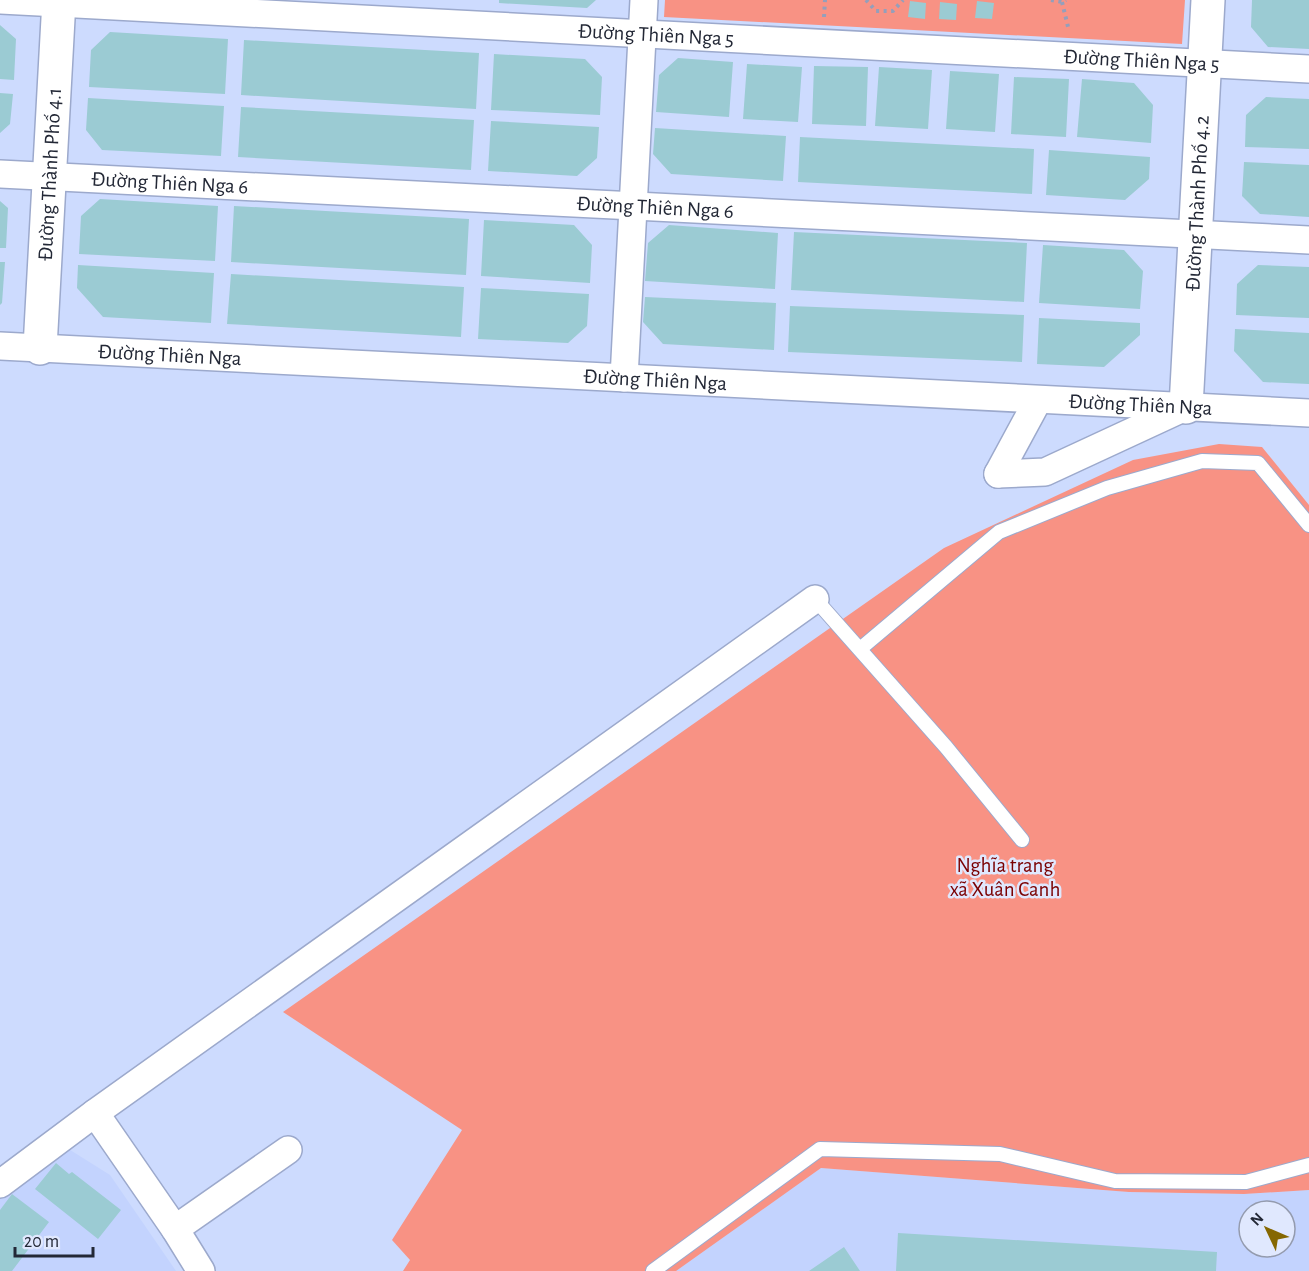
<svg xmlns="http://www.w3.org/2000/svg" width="1309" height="1271" font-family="'Alegreya Sans',sans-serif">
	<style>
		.built { fill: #c3d3fe; fill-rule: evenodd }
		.green { fill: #f89284 }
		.building { fill: #9bcbd3 }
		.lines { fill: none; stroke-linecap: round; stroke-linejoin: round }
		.lane-casing { stroke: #9ca9cc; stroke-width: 16 }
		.street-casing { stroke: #9ca9cc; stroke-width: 30 }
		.secondary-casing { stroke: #9ca9cc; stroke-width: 36 }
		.path { stroke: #949fbb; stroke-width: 4; stroke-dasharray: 3 4.5; stroke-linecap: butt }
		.lane { stroke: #fff; stroke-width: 14 }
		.street { stroke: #fff; stroke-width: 27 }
		.secondary { stroke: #fff; stroke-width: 33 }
		.labels { text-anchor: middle; stroke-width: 5; stroke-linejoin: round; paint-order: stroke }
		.street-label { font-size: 21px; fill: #232836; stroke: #e0e8fe }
		.park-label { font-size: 21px; fill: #7a0002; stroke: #e0e8fe }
	</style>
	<rect width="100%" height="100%" fill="#cddbfe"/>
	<!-- built -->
	<path class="built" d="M 67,1148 L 110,1175 L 176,1271 L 0,1271 L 0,1196 Z
		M 821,1168 L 1129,1192 L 1244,1194 L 1309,1190 L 1309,1271 L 675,1271 ZM 1249,1211 L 1285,1211 L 1285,1247 L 1249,1247 Z"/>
	<!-- green -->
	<path class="green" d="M 665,0 L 1185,0 L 1182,44 L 664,17 Z
		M 1219,444 L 1262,447 L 1309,505 L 1309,1190 L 1244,1194 L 1129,1192 L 821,1168 L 676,1271 L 403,1271 L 410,1260 L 392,1240 L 462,1130 L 283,1012 L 944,548 L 1133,460 Z"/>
	<!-- building -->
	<path class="building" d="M 499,0 L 596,0 L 587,8 L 499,3 Z
		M 1252,0 L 1309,0 L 1309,49 L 1268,47 L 1251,27 Z
		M 910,1 L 926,3 L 925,19 L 908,17 Z
		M 977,1 L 994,3 L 992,19 L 975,18 Z
		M 940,2 L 957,4 L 956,20 L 939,19 Z
		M 0,25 L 16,39 L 14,80 L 0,79 Z
		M 110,32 L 228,39 L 225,94 L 89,87 L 91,50 Z
		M 244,40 L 479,53 L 476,109 L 241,95 Z
		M 494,54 L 585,59 L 602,77 L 600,115 L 491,110 Z
		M 678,58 L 733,62 L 729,117 L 656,112 L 659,75 Z
		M 747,64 L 802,67 L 798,122 L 743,119 Z
		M 814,66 L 868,67 L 866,126 L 812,124 Z
		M 879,67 L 932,70 L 928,129 L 875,126 Z
		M 950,71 L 999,74 L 995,132 L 946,129 Z
		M 1014,77 L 1069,79 L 1066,137 L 1011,134 Z
		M 1082,79 L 1134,83 L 1153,105 L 1151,143 L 1077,137 Z
		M 0,93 L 13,94 L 10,124 L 0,133 Z
		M 1266,97 L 1309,99 L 1309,149 L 1245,147 L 1246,115 Z
		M 88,98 L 224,106 L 221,156 L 102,150 L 86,130 Z
		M 241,107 L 474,120 L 471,170 L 238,157 Z
		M 491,121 L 599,127 L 597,158 L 577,176 L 488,171 Z
		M 655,128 L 786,136 L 783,181 L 671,174 L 653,154 Z
		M 800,137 L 1034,149 L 1032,194 L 798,182 Z
		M 1049,150 L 1150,157 L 1149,179 L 1125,200 L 1046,195 Z
		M 1244,162 L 1309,165 L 1309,217 L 1260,214 L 1242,196 Z
		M 100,199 L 218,206 L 215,261 L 79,254 L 81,216 Z
		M 0,201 L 8,208 L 6,248 L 0,248 Z
		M 234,206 L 469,219 L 466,275 L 231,262 Z
		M 484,220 L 574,225 L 592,245 L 590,283 L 481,276 Z
		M 669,225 L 778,233 L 775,289 L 645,281 L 648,243 Z
		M 794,232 L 1027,243 L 1024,302 L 791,290 Z
		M 1043,245 L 1124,250 L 1143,271 L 1140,309 L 1039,303 Z
		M 0,262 L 5,262 L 2,303 L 0,305 Z
		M 78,265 L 214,273 L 211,323 L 103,317 L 77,288 Z
		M 1258,265 L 1309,267 L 1309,318 L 1236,315 L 1237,284 Z
		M 231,274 L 464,287 L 461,337 L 227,324 Z
		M 481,288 L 589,294 L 587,326 L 568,343 L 478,339 Z
		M 645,297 L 776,303 L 774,350 L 663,344 L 643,322 Z
		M 790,306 L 1024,315 L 1022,362 L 788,352 Z
		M 1039,318 L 1140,323 L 1140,335 L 1104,367 L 1037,364 Z
		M 1235,329 L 1309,333 L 1309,384 L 1263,382 L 1234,351 Z
		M 56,1163 L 69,1174 L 72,1172 L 121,1210 L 98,1239 L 35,1189 Z
		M 12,1194 L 49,1222 L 12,1271 L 0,1271 L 0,1210 Z
		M 898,1233 L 1217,1252 L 1216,1271 L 896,1271 Z
		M 844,1247 L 860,1271 L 809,1271 Z"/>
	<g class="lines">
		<defs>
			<path id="lane" d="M 815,599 L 946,747 L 1022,840
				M 860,649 L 999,532 L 1107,488 L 1202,461 L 1258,463 L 1309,525
				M 653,1271 L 820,1149 L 1000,1154 L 1115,1181 L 1246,1182 L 1309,1165"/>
			<g id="street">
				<path id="s1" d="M 1,0 L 1309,69"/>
				<path id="s2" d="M 0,174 L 1309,240"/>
				<path id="s3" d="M 0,346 L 1309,413"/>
				<path d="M 624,378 L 644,0"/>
				<path d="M 998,474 L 1045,472 L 1181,409"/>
				<path d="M 998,474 L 1038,400"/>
				<path d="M 95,1113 L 175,1229 L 201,1271"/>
				<path d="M 0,1184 L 95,1113 L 815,599"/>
				<path d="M 175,1229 L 288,1150"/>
			</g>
			<g id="secondary">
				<path id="s4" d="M 40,348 L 59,0"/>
				<path id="s5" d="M 1186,407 L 1208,0"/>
			</g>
		</defs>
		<!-- lane casing -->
		<use href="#lane" class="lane-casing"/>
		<!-- street casing -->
		<use href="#street" class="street-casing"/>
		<!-- secondary casing -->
		<use href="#secondary" class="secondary-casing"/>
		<!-- path -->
		<path class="path" d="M 866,0 L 876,11 L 893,11 L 903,0
			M 1051,0 L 1062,2 L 1066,0
			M 1062,2 L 1069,31
			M 824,17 L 825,0"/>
		<!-- lane -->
		<use href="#lane" class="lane"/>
		<!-- street -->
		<use href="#street" class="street"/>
		<!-- secondary -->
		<use href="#secondary" class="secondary"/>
	</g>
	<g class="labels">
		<!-- street labels -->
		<g class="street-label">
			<text dy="7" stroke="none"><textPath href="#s1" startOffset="656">Đường Thiên Nga 5</textPath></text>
			<text dy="7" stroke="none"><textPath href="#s1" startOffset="1142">Đường Thiên Nga 5</textPath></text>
			<text dy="7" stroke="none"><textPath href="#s4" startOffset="174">Đường Thành Phố 4.1</textPath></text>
			<text dy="7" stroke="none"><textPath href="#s2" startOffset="170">Đường Thiên Nga 6</textPath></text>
			<text dy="7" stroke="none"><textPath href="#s5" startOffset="204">Đường Thành Phố 4.2</textPath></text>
			<text dy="7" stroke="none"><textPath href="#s2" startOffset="656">Đường Thiên Nga 6</textPath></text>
			<text dy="7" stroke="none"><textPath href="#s3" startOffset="170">Đường Thiên Nga</textPath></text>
			<text dy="7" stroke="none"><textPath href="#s3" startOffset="656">Đường Thiên Nga</textPath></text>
			<text dy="7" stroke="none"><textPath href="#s3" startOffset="1142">Đường Thiên Nga</textPath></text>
		</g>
		<!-- park labels -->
		<g class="park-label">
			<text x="1005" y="872">Nghĩa trang<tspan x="1005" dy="24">xã Xuân Canh</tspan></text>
		</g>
	</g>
	<!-- north arrow -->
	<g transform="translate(1267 1229) rotate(314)"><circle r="28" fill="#e0e8fe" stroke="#949bae" stroke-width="1.5"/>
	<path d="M0-4.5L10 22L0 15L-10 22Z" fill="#856701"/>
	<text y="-9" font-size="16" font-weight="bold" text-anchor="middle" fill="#232836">N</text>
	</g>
	<!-- scale -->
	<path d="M15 1247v9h78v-9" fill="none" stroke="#232836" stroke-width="3"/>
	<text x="24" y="1247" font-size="18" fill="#232836" stroke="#e0e8fe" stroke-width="4.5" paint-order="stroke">20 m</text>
</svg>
